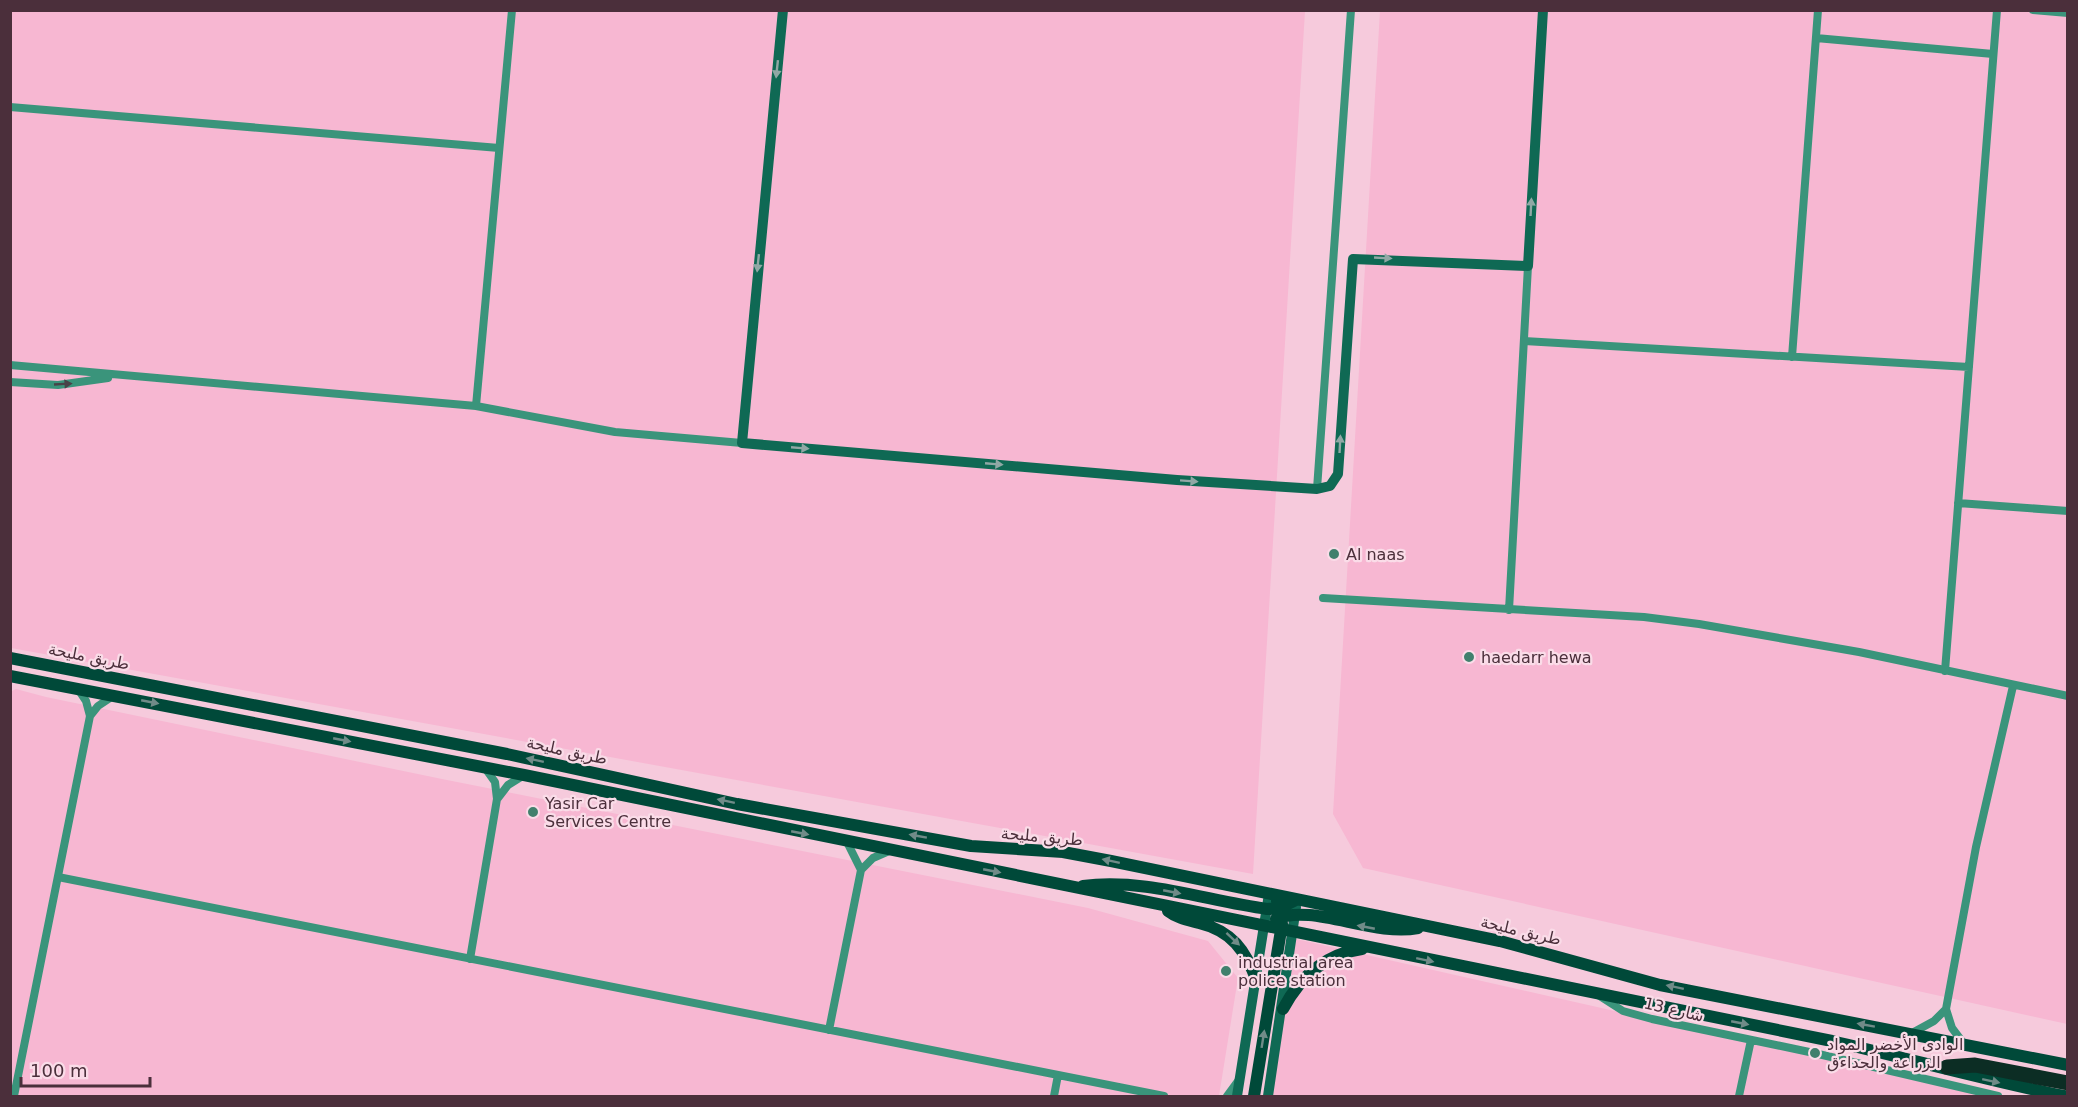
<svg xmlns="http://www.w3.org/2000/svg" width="2078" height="1107" font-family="'DejaVu Sans','Noto Naskh Arabic',sans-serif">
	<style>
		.built { fill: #f7b7d2 }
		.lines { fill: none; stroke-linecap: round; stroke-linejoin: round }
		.street { stroke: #3a947b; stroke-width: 8 }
		.secondary { stroke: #0f6954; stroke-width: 10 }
		.primary { stroke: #004939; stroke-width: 12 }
		.highway { stroke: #0c2d24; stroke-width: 15 }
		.oneway { fill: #90a8a5 }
		.oneway2 { fill: #484348 }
		.oneway3 { fill: #708b88 }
		.poi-dot { fill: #41806d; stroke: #fadce8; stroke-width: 2 }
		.labels { text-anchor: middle; stroke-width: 4.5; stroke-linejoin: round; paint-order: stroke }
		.poi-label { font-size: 16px; fill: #4b2f3b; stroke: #fadce8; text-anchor: start }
		.street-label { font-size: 16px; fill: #4b2f3b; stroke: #fadce8 }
	</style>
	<rect width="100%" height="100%" fill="#f6cadc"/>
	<!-- built -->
	<path class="built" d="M 10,11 L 1305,11 L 1253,874 L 11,648 Z
		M 1380,11 L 2067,11 L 2067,1024 L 1363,868 L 1333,814 Z
		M 16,689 L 46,697 L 442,779 L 1088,908 L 1208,941 L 1238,978 L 1219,1096 L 11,1096 L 10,692 Z
		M 1296,939 L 1991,1096 L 1265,1096 Z"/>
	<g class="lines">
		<!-- street -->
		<path class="street" d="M 2033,10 L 2068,13
			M 1816,38 L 1993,54
			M 10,107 L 499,148
			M 1524,341 L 1969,367
			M 1792,357 L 1818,10
			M 10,365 L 476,406 L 615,432 L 742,443
			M 10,382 L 58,385 L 108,378
			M 476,406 L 512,10
			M 1317,489 L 1351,10
			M 1958,503 L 2068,511
			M 1323,598 L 1644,617 L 1699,624 L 1859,652 L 2068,696
			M 1509,610 L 1528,266
			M 1945,671 L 1997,10
			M 90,716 L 98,706 L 113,696
			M 498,798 L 508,785 L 524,775
			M 861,870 L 873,858 L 889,851
			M 58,877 L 1164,1096
			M 470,959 L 497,799 L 495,782 L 485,768
			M 1598,995 L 1623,1011 L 1652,1019 L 1814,1053 L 1998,1096
			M 829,1030 L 861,870 L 847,842
			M 1912,1033 L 1934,1021 L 1946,1009
			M 1964,1044 L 1952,1028 L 1946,1009 L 1976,847 L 2013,686
			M 14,1096 L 90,716 L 86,701 L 78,689
			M 1054,1096 L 1058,1075
			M 1227,1096 L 1238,1081
			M 1739,1096 L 1751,1040"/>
		<!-- secondary -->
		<path class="secondary" d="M 783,10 L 742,443 L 1177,480 L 1317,489 L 1330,486 L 1338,474 L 1353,259 L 1528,266 L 1543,10
			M 1237,1096 L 1269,894
			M 1268,1096 L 1296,907"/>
		<!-- primary -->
		<path class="primary" d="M 10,658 L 507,754 L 737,804 L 971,846 L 1063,852 L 1111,861 L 1500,941 L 1660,985 L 2068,1065
			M 10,676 L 524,775 L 1832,1041 C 1910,1059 1986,1080 2064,1096
			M 1083,886 C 1145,878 1207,901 1267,909 L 1280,908 L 1296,900
			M 1168,911 C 1177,918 1188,920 1199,923 C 1232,931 1245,950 1257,981
			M 1276,919 C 1312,903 1373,937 1418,928
			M 1283,1009 C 1300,977 1325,954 1362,949
			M 1254,1096 L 1282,924 L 1277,901"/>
		<!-- highway -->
		<path class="highway" d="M 1947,1067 L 1975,1065 L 2068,1083"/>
	</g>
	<!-- one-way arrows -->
	<defs><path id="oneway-solid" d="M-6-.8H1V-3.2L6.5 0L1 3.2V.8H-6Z" transform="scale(1.5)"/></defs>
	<g class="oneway">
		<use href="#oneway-solid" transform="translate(777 69) rotate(96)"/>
		<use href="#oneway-solid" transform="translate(1531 207) rotate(-87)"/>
		<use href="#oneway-solid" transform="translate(1383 258) rotate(3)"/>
		<use href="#oneway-solid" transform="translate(758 263) rotate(96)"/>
		<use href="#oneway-solid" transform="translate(1340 444) rotate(-87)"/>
		<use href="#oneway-solid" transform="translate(800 448) rotate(5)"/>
		<use href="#oneway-solid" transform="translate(994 464) rotate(5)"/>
		<use href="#oneway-solid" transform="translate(1189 481) rotate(4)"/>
	</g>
	<use class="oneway2" href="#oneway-solid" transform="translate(63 384) rotate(-3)"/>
	<g class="oneway3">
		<use href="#oneway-solid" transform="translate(150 702) rotate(11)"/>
		<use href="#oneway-solid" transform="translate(342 740) rotate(11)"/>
		<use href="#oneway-solid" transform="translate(535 760) rotate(-168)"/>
		<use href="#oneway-solid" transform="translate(726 801) rotate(-168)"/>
		<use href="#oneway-solid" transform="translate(800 833) rotate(11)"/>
		<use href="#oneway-solid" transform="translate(918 836) rotate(-170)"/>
		<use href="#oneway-solid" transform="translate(1111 861) rotate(-168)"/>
		<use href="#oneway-solid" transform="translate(992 871) rotate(11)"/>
		<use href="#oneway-solid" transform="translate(1172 892) rotate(11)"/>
		<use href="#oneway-solid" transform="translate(1366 927) rotate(-169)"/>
		<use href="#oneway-solid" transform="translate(1233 939) rotate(43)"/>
		<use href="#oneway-solid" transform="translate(1425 960) rotate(12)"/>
		<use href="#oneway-solid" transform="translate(1675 987) rotate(-168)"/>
		<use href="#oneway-solid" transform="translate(1740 1023) rotate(11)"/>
		<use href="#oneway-solid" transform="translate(1866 1025) rotate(-170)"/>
		<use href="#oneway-solid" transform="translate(1263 1039) rotate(-81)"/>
		<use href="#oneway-solid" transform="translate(1991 1081) rotate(12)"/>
	</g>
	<!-- markers -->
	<g class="poi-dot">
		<circle cx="1334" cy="554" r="6"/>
		<circle cx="1469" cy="657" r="6"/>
		<circle cx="533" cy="812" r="6"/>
		<circle cx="1226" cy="971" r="6"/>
		<circle cx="1815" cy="1053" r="6"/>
	</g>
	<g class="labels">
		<!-- poi labels -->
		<g class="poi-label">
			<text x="1346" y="560">Al naas</text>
			<text x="1481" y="663">haedarr hewa</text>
			<text x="545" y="809">Yasir Car<tspan x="545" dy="18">Services Centre</tspan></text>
			<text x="1238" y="968">industrial area<tspan x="1238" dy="18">police station</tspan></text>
			<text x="1827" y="1050">الوادى الأخضر المواد<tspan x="1827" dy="18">الزراعة والحداءق</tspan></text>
		</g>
		<!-- street labels -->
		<g class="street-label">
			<text transform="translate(89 656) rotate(11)" y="6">طريق مليحة</text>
			<text transform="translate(567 750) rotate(12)" y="6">طريق مليحة</text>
			<text transform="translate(1042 836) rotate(5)" y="6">طريق مليحة</text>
			<text transform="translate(1521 930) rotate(13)" y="6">طريق مليحة</text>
			<text transform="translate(1674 1009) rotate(13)" y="6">شارع 13</text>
		</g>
	</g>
	<!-- border -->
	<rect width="2078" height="1107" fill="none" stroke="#4b2f3b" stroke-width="24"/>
	<!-- scale -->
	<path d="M21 1077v9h129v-9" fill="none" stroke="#4b2f3b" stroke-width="3"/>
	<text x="30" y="1077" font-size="18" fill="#4b2f3b" stroke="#fadce8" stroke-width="4.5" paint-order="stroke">100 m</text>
</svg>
